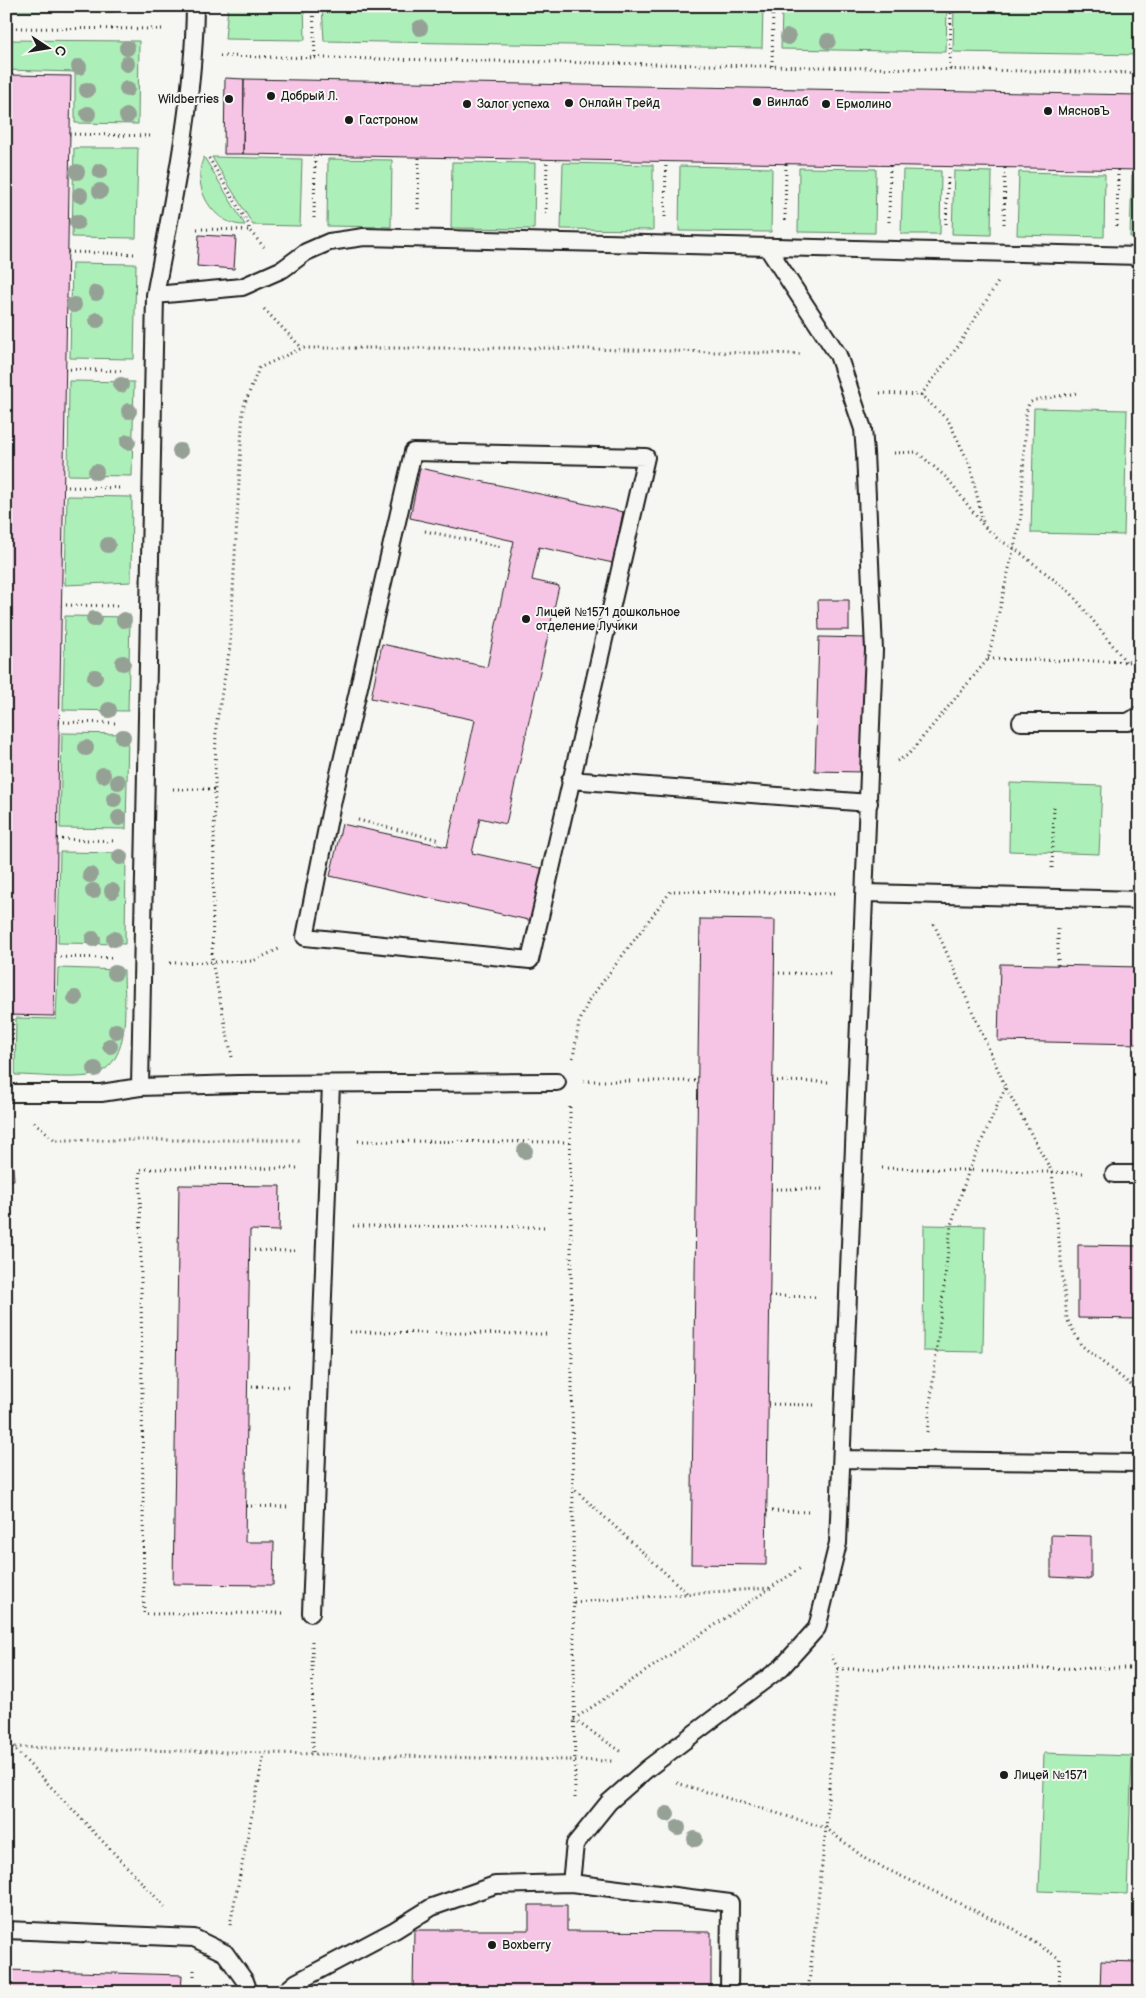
<svg xmlns="http://www.w3.org/2000/svg" width="1146" height="1998" font-family="'Balsamiq Sans',sans-serif">
	<style>
		.green { fill: #adefb9; stroke: #64866a }
		.building { fill: #f6c5e5; stroke: #1c1c1c }
		.lines { fill: none; stroke-linecap: round; stroke-linejoin: round }
		.lane-casing { stroke: #1c1c1c; stroke-width: 20 }
		.path { stroke: #1c1c1c; stroke-width: 3; stroke-dasharray: 1 4; stroke-linecap: butt }
		.lane { stroke: #f6f6f2; stroke-width: 16 }
		.tree { fill: #96a196 }
		.poi-dot { fill: #1c1c1c; stroke: #f6f6f2; stroke-width: 2 }
		.labels { text-anchor: middle; stroke-width: 4; stroke-linejoin: round; paint-order: stroke }
		.poi-label { font-size: 12px; fill: #1c1c1c; stroke: #f6f6f2; text-anchor: start }
	</style>
	<rect width="100%" height="100%" fill="#f6f6f2"/>
	<filter id="ink" filterUnits="userSpaceOnUse"><feTurbulence type="fractalNoise" baseFrequency=".02" numOctaves="2"/><feDisplacementMap in="SourceGraphic" scale="10" xChannelSelector="R" yChannelSelector="G"/><feConvolveMatrix kernelMatrix="1 2 1 2 8 2 1 2 1" color-interpolation-filters="sRGB"/></filter>
	<g filter="url(#ink)">
		<!-- green -->
		<path class="green" d="M 6,6 L 113,6 L 113,12 L 6,11 Z
			M 228,6 L 304,6 L 305,40 L 225,39 Z
			M 322,6 L 763,6 L 762,48 L 324,41 Z
			M 782,6 L 947,6 L 946,52 L 781,49 Z
			M 954,6 L 1140,6 L 1140,55 L 953,52 Z
			M 6,40 L 139,41 L 138,124 L 75,123 L 75,72 L 6,70 Z
			M 74,148 L 138,148 L 136,238 L 72,237 Z
			M 204,157 L 245,225 C 213,226 190,186 204,157 Z
			M 212,157 L 302,159 L 300,226 L 253,225 Z
			M 328,159 L 392,160 L 391,227 L 327,226 Z
			M 452,162 L 535,163 L 534,229 L 451,228 Z
			M 563,163 L 653,165 L 653,230 L 561,229 Z
			M 680,166 L 772,168 L 771,232 L 679,231 Z
			M 799,168 L 876,169 L 875,233 L 798,232 Z
			M 903,170 L 941,171 L 940,234 L 901,234 Z
			M 954,171 L 992,172 L 991,235 L 952,234 Z
			M 1019,172 L 1105,174 L 1104,237 L 1017,235 Z
			M 1132,175 L 1140,175 L 1140,237 L 1130,237 Z
			M 72,263 L 136,264 L 134,359 L 70,358 Z
			M 69,381 L 134,382 L 132,476 L 68,475 Z
			M 1034,408 L 1127,410 L 1124,535 L 1031,533 Z
			M 67,496 L 132,497 L 131,582 L 65,585 Z
			M 65,616 L 130,617 L 128,711 L 63,710 Z
			M 62,733 L 128,734 L 126,829 L 60,828 Z
			M 1010,783 L 1102,786 L 1099,854 L 1009,851 Z
			M 60,852 L 126,853 L 125,944 L 58,943 Z
			M 58,968 L 124,970 C 124,1003 134,1069 88,1076 C 65,1079 38,1075 15,1075 L 16,1018 L 56,1019 Z
			M 6,1018 L 10,1018 L 9,1075 L 6,1075 Z
			M 924,1225 L 985,1226 L 983,1352 L 923,1351 Z
			M 1044,1753 L 1132,1756 L 1127,1894 L 1039,1891 Z"/>
		<!-- building -->
		<path class="building" d="M 6,75 L 71,76 L 54,1016 L 6,1015 Z
			M 225,78 L 244,79 L 243,154 L 224,154 Z
			M 244,79 L 1140,95 L 1140,170 L 243,154 Z
			M 199,235 L 236,237 L 234,269 L 197,266 Z
			M 420,468 L 623,512 L 613,563 L 539,547 L 532,580 L 559,586 L 506,824 L 480,818 L 472,853 L 545,869 L 533,921 L 330,876 L 342,824 L 447,847 L 475,720 L 371,698 L 382,644 L 487,667 L 514,541 L 410,518 Z
			M 818,600 L 849,600 L 849,630 L 819,630 Z
			M 819,637 L 866,638 L 863,772 L 815,771 Z
			M 700,919 L 775,920 L 766,1565 L 691,1564 Z
			M 1000,964 L 1140,967 L 1140,1044 L 998,1041 Z
			M 6,1167 L 13,1167 L 14,1180 L 6,1180 Z
			M 179,1185 L 280,1186 L 279,1231 L 250,1230 L 245,1542 L 274,1542 L 273,1585 L 173,1584 Z
			M 1078,1245 L 1140,1246 L 1140,1319 L 1078,1318 Z
			M 1051,1535 L 1091,1536 L 1091,1579 L 1051,1577 Z
			M 529,1905 L 567,1905 L 567,1931 L 711,1932 L 711,1992 L 413,1992 L 414,1930 L 529,1930 Z
			M 1101,1961 L 1140,1962 L 1140,1992 L 1100,1992 Z
			M 6,1970 L 182,1975 L 181,1992 L 6,1992 Z"/>
		<g class="lines">
			<defs>
				<path id="lane" d="M 155,295 L 242,287 L 283,269 L 306,252 L 329,242 L 364,237 L 1140,256
					M 413,452 L 646,457 L 530,960 L 305,937 L 330,813 Z
					M 1021,722 L 1128,722 L 1140,715
					M 570,780 L 869,803
					M 866,893 L 1140,900
					M 140,1087 L 155,295 C 173,200 194,103 195,6
					M 6,1093 L 101,1093 L 140,1087 L 238,1084 L 557,1082
					M 1114,1174 L 1140,1174
					M 842,1459 L 1140,1463
					M 311,1613 L 331,1084
					M 571,1883 L 575,1844 L 609,1802 L 647,1769 L 782,1667 L 817,1628 L 838,1543 L 874,650 L 865,453 L 863,429 L 838,355 L 767,247
					M 6,1930 L 194,1938 L 225,1953 L 245,1981 L 249,1992
					M 285,1992 L 297,1982 L 395,1930 L 432,1907 L 495,1885 L 571,1883 L 730,1903 L 729,1992"/>
			</defs>
			<!-- lane casing -->
			<use href="#lane" class="lane-casing"/>
			<!-- path -->
			<path class="path" d="M 313,6 L 315,58
				M 6,28 L 166,29
				M 220,56 L 1140,73
				M 772,66 L 773,6
				M 950,69 L 951,6
				M 69,134 L 154,136
				M 209,158 L 249,225 L 249,230 L 264,247
				M 418,209 L 419,157
				M 546,214 L 547,159
				M 665,217 L 666,161
				M 314,218 L 315,155
				M 785,220 L 786,163
				M 889,222 L 890,165
				M 946,224 L 948,175
				M 1004,224 L 1005,167
				M 1117,226 L 1118,169
				M 197,229 L 249,230
				M 68,252 L 134,254
				M 264,309 L 302,348
				M 65,369 L 124,371
				M 880,393 L 921,395 L 948,420 L 970,465 L 983,522
				M 921,395 L 958,346 L 998,282
				M 894,453 L 917,452 L 948,479 L 983,525 L 999,540 L 1014,548 L 1071,593 L 1126,662
				M 63,487 L 122,488
				M 425,531 L 502,547
				M 61,605 L 121,606
				M 988,659 L 1140,662
				M 59,722 L 118,723
				M 897,761 L 908,755 L 988,659 L 1021,517 L 1026,413 L 1029,403 L 1035,400 L 1077,393
				M 173,789 L 215,789
				M 358,820 L 440,840
				M 57,839 L 116,841
				M 1052,868 L 1054,807
				M 934,924 L 1006,1088 L 1052,1172 L 1067,1319 L 1081,1345 L 1136,1389 L 1140,1411
				M 55,957 L 114,958
				M 170,963 L 253,961 L 281,948
				M 1058,965 L 1058,926
				M 774,973 L 833,974
				M 232,1057 L 212,962 L 216,726 L 230,647 L 243,408 L 259,368 L 302,348 L 543,348 L 803,354
				M 573,1058 L 579,1023 L 589,1000 L 671,891 L 835,893
				M 12,1065 L 13,1015
				M 584,1081 L 698,1081
				M 772,1081 L 829,1082
				M 570,1107 L 575,1798
				M 34,1122 L 55,1140 L 302,1140
				M 358,1141 L 570,1142
				M 882,1168 L 1086,1173
				M 771,1189 L 823,1189
				M 353,1226 L 548,1227
				M 249,1250 L 296,1251
				M 769,1296 L 819,1297
				M 350,1332 L 548,1334
				M 247,1386 L 292,1387
				M 768,1404 L 815,1405
				M 927,1432 L 951,1225 L 969,1170 L 1005,1088
				M 572,1487 L 688,1594
				M 246,1506 L 288,1507
				M 767,1511 L 811,1512
				M 574,1602 L 769,1588
				M 283,1613 L 144,1614 L 140,1169 L 300,1168
				M 312,1641 L 313,1755
				M 838,1669 L 1140,1668
				M 574,1719 L 802,1567
				M 574,1720 L 622,1752
				M 13,1747 L 166,1908
				M 6,1750 L 13,1747 L 612,1761
				M 677,1783 L 826,1828 L 867,1860 L 1014,1929 L 1060,1959 L 1059,1992
				M 230,1925 L 264,1754
				M 194,1970 L 194,1992
				M 808,1992 L 826,1828 L 838,1669 L 831,1655"/>
			<!-- lane -->
			<use href="#lane" class="lane"/>
		</g>
		<!-- trees -->
		<g class="tree">
			<circle cx="420" cy="28" r="8"/>
			<circle cx="788" cy="37" r="8"/>
			<circle cx="828" cy="41" r="8"/>
			<circle cx="127" cy="48" r="8"/>
			<circle cx="127" cy="64" r="8"/>
			<circle cx="79" cy="67" r="8"/>
			<circle cx="127" cy="89" r="8"/>
			<circle cx="87" cy="90" r="8"/>
			<circle cx="88" cy="114" r="8"/>
			<circle cx="127" cy="116" r="8"/>
			<circle cx="100" cy="171" r="8"/>
			<circle cx="77" cy="172" r="8"/>
			<circle cx="100" cy="191" r="8"/>
			<circle cx="80" cy="195" r="8"/>
			<circle cx="77" cy="222" r="8"/>
			<circle cx="96" cy="293" r="8"/>
			<circle cx="74" cy="305" r="8"/>
			<circle cx="97" cy="320" r="8"/>
			<circle cx="121" cy="385" r="8"/>
			<circle cx="129" cy="411" r="8"/>
			<circle cx="128" cy="442" r="8"/>
			<circle cx="180" cy="451" r="8"/>
			<circle cx="96" cy="472" r="8"/>
			<circle cx="108" cy="545" r="8"/>
			<circle cx="94" cy="619" r="8"/>
			<circle cx="124" cy="620" r="8"/>
			<circle cx="123" cy="663" r="8"/>
			<circle cx="95" cy="677" r="8"/>
			<circle cx="109" cy="710" r="8"/>
			<circle cx="123" cy="737" r="8"/>
			<circle cx="86" cy="748" r="8"/>
			<circle cx="103" cy="775" r="8"/>
			<circle cx="118" cy="782" r="8"/>
			<circle cx="114" cy="799" r="8"/>
			<circle cx="119" cy="818" r="8"/>
			<circle cx="120" cy="857" r="8"/>
			<circle cx="90" cy="875" r="8"/>
			<circle cx="93" cy="891" r="8"/>
			<circle cx="112" cy="891" r="8"/>
			<circle cx="93" cy="939" r="8"/>
			<circle cx="114" cy="939" r="8"/>
			<circle cx="115" cy="973" r="8"/>
			<circle cx="75" cy="998" r="8"/>
			<circle cx="116" cy="1031" r="8"/>
			<circle cx="110" cy="1046" r="8"/>
			<circle cx="95" cy="1069" r="8"/>
			<circle cx="525" cy="1151" r="8"/>
			<circle cx="667" cy="1814" r="8"/>
			<circle cx="678" cy="1828" r="8"/>
			<circle cx="695" cy="1839" r="8"/>
		</g>
	</g>
	<!-- markers -->
	<g class="poi-dot">
		<circle cx="271" cy="96" r="5"/>
		<circle cx="229" cy="99" r="5"/>
		<circle cx="757" cy="102" r="5"/>
		<circle cx="569" cy="103" r="5"/>
		<circle cx="467" cy="104" r="5"/>
		<circle cx="826" cy="104" r="5"/>
		<circle cx="1048" cy="111" r="5"/>
		<circle cx="349" cy="120" r="5"/>
		<circle cx="526" cy="619" r="5"/>
		<circle cx="1004" cy="1775" r="5"/>
		<circle cx="492" cy="1945" r="5"/>
	</g>
	<g class="labels">
		<!-- poi labels -->
		<g class="poi-label">
			<text x="281" y="100">Добрый Л.</text>
			<text x="219" y="103" text-anchor="end">Wildberries</text>
			<text x="767" y="106">Винлаб</text>
			<text x="579" y="107">Онлайн Трейд</text>
			<text x="477" y="108">Залог успеха</text>
			<text x="836" y="108">Ермолино</text>
			<text x="1058" y="115">МясновЪ</text>
			<text x="359" y="124">Гастроном</text>
			<text x="536" y="616">Лицей №1571 дошкольное<tspan x="536" dy="14">отделение Лучики</tspan></text>
			<text x="1014" y="1779">Лицей №1571</text>
			<text x="502" y="1949">Boxberry</text>
		</g>
	</g>
	<!-- margin -->
	<rect width="1146" height="1998" fill="none" stroke="#f6f6f2" stroke-width="25"/>
	<rect x="12" y="12" width="1121" height="1973" fill="none" stroke="#1c1c1c" stroke-width="2" filter="url(#ink)"/>
	<!-- north arrow -->
	<g transform="translate(48 48) rotate(102)" stroke="#f6f6f2" stroke-width="4" paint-order="stroke">
	<path d="M0-4L9 19L0 12L-9 19Z" fill="#1c1c1c"/>
	<text y="-8" font-size="14" font-weight="bold" text-anchor="middle" fill="#1c1c1c">С</text>
	</g>
</svg>
